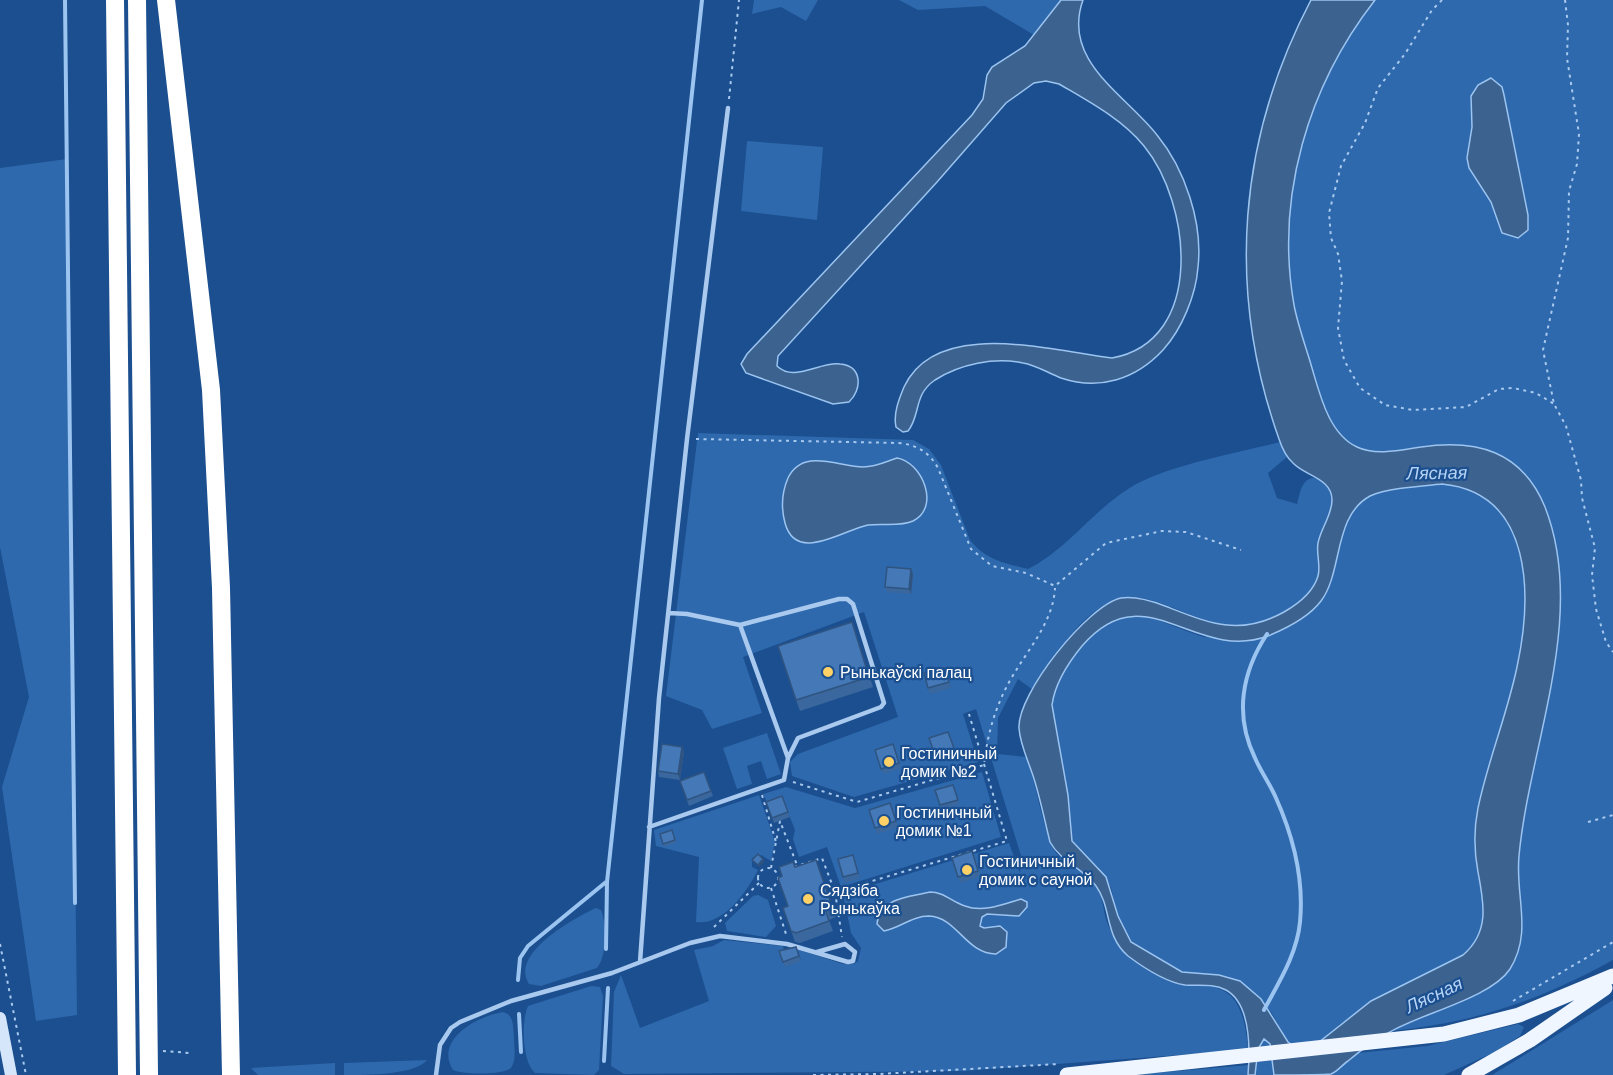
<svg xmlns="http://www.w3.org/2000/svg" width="1613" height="1075" font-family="Helvetica,sans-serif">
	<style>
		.green { fill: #2e69ad }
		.water { fill: #3c6290; stroke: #9cc4f0; stroke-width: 1.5; fill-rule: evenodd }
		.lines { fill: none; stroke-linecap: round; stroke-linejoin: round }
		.stream { stroke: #9cc4f0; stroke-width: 4 }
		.path { stroke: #a9c9ee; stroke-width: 2; stroke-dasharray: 3 4.5; stroke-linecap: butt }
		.lane { stroke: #a9c9ee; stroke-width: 4.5 }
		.secondary { stroke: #d6e6fa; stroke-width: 12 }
		.primary { stroke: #f0f6ff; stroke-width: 15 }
		.highway { stroke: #fff; stroke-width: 18 }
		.wall { fill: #3a679d }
		.shaded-wall { fill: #305480 }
		.building { fill: #4478b7; stroke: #305480; stroke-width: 1.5 }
		.poi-dot { fill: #ffd166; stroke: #1b4f8f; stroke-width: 2 }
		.labels { text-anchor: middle; stroke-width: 4.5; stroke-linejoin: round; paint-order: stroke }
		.poi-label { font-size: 16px; fill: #fff; stroke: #1b4f8f; text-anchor: start }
		.water-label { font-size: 18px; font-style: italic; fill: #b5d3f5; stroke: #1b4f8f }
	</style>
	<rect width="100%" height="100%" fill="#1b4f8f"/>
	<!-- green -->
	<path class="green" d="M 754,0 L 818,0 L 806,21 L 781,7 L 752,14 Z
		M 899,0 L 1061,0 L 1034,35 L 985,6 L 918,10 Z
		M 1375,0 L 1613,0 L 1613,960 C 1538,1001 1477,1022 1391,1031 C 1421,1015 1490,996 1508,972 C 1534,936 1515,896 1519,857 C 1530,731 1600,594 1527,475 C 1509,468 1452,445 1437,445 C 1410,445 1381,460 1356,447 C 1329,434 1320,396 1312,369 C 1306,349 1299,329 1294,308 C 1272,201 1309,85 1375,0 Z
		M 747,141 L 823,147 L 817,220 L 741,211 Z
		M 67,159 L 77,1015 L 36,1021 L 2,787 L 29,697 L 0,547 L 0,168 Z
		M 698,433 L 913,440 L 929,449 L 941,465 L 970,540 C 986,560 1004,563 1028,569 C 1066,550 1092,512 1128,489 C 1163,466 1237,453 1280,442 L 1287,457 L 1268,473 L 1277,498 L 1297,504 C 1299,497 1300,488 1305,482 C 1314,472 1329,483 1332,494 C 1335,511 1321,526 1319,542 C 1317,553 1321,564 1319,574 C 1316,584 1309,594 1302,601 C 1223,669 1167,577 1111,602 C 1077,617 1053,659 1033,690 L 1018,679 L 998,718 L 997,754 L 1027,757 C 1035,779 1045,839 1056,853 C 1068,867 1088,872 1097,889 C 1103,898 1103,909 1106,919 C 1111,937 1125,951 1138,963 C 1190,1008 1241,951 1248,1050 L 963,1071 L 624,1074 L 611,1066 L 614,992 L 621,975 L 640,1028 L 709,1001 L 694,950 L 713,946 L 724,940 L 783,946 L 785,955 L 801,961 L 798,951 L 792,952 L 790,947 L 843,964 L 854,964 L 858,961 L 861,948 L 851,933 L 843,894 L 1009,843 L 1020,873 L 1022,859 L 976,709 L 963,714 L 978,762 L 854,797 L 792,776 L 790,762 L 798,754 L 898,717 L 864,612 L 743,657 L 762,713 L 712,729 L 702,710 L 666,696 Z
		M 1442,484 C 1534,493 1532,597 1517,667 C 1507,715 1488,760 1478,808 C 1474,827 1474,852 1478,872 C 1484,903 1490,932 1463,955 L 1340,1024 L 1319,1042 L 1294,1046 L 1288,1042 L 1271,1012 L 1229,977 L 1182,972 L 1131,942 L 1118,916 L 1111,888 L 1098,867 L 1079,851 L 1072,841 L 1068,795 L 1052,705 C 1054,684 1066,665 1079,649 C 1127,593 1148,620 1204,637 C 1211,639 1272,633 1281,630 C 1353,605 1322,521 1371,496 C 1390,487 1420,487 1442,484 Z
		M 767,733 L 781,774 L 767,779 L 761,761 L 747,766 L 752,784 L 737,789 L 723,748 Z
		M 982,772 L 1001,837 L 841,887 L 827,847 L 799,857 L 793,839 L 795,830 L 784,802 L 769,806 L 763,794 L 786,787 L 855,808 Z
		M 759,795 L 775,842 L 771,861 L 761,855 L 752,858 L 752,867 L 758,870 C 747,892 723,926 696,922 L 699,857 L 656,846 L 654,830 Z
		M 758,895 L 768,900 L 776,926 L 766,937 L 727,931 L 725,923 L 753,896 Z
		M 596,908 L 601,910 C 607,924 607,956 597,968 L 541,986 L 529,984 C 509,954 574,918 596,908 Z
		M 591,986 L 600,987 L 603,996 L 599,1070 L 594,1075 L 535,1073 C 522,1062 521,1021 528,1006 Z
		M 1613,1000 L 1613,1075 L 1492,1075 Z
		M 503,1012 L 508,1014 C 514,1020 513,1028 514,1036 C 514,1046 517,1059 511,1068 C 502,1075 463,1075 453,1070 C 434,1040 477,1016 503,1012 Z
		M 1518,1024 L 1524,1027 L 1520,1036 L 1495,1052 L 1444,1075 L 1330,1075 L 1358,1053 L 1427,1046 Z
		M 1267,1039 L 1272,1052 L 1274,1075 L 1255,1075 L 1259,1044 Z
		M 427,1060 C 414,1075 369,1075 344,1075 L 344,1063 Z
		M 335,1063 L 335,1075 L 258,1075 L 251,1068 Z
		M 1249,1065 L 1248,1075 L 1129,1075 Z"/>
	<!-- water -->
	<path class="water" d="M 1061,0 L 1083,0 C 1061,61 1126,95 1157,135 C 1185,169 1203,223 1198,267 C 1196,295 1182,329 1163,350 C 1136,379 1100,391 1061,378 C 1048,373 1036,365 1023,363 C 994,357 960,364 935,380 C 913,395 921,415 908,431 L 903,432 L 896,427 C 893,414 899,399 904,387 C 936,317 1053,351 1112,358 C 1206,341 1191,203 1144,146 C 1122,119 1088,101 1059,84 L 1046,81 L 1034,83 L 1006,103 L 937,182 L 778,356 L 777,366 C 794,383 821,361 840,364 C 863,366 862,390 849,402 L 833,404 L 746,373 L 741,364 L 747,354 L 972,115 L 983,99 L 987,75 L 992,67 L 1025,46 Z
		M 1311,0 L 1375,0 C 1308,86 1275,197 1294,305 C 1298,326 1306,347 1312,368 C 1320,395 1329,434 1357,447 C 1376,456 1401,450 1421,447 C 1477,439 1522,451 1545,507 C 1588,617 1529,746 1519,856 C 1515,896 1533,932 1510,969 C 1491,998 1422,1013 1390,1032 C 1375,1040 1361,1050 1348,1061 C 1343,1064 1337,1072 1331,1074 C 1321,1075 1287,1075 1274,1075 L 1270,1044 L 1264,1039 L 1258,1049 L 1255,1075 L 1248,1075 C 1250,1050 1251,1004 1226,990 C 1213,983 1198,986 1185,985 C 1165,982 1144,968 1128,956 C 1104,935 1112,908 1096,886 C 1083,868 1061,862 1050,842 C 1045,822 1041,802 1035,782 C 1030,764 1020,746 1019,728 C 1017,694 1088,605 1121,598 C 1135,596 1152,601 1165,606 C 1209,623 1239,637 1284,612 C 1298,604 1313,593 1318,576 C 1321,565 1316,554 1318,543 C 1321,528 1332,515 1332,500 C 1332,478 1305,476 1293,463 C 1286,457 1282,448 1279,439 C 1226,290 1238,139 1311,0 ZM 1442,484 C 1534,493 1532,597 1517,667 C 1507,715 1488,760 1478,808 C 1474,828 1474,851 1478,872 C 1484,903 1490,932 1463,955 L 1371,1001 L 1319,1042 L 1294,1046 L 1288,1042 L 1261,999 L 1240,981 L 1219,975 L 1182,972 L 1131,942 L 1118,916 L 1106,877 L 1072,841 L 1068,795 L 1052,705 C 1055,683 1068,663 1082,646 C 1145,572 1194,663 1268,636 C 1285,629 1309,617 1321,601 C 1343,572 1333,516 1370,496 C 1388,488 1422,486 1442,484 Z
		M 1491,78 L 1502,87 L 1504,95 L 1528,215 L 1528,230 L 1518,238 L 1502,233 L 1491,202 L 1469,168 L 1467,158 L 1472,127 L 1471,96 L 1478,85 Z
		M 897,458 C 922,462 941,507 913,521 C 900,527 882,523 868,525 C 843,530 796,564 785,523 C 781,508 782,492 788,478 C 803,447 839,467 863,467 C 876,467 885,462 897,458 Z
		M 930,892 C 944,892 952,902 965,906 C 983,913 1004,904 1021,899 L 1027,902 L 1027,907 L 1019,916 L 987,914 L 982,917 L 980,926 L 984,928 L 1000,926 L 1007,932 L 1006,947 L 996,954 C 966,954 957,917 929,916 C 912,916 900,928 884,931 L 877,924 C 879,897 911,897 930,892 Z"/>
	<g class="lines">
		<!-- stream -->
		<path class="stream" d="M 65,0 L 75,903
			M 606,949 L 607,882 L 702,0
			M 518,980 L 520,958 L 528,946 L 606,882
			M 1264,1010 C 1279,982 1297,954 1300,922 C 1304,880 1293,836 1276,798 C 1270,784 1261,772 1255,758 C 1234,715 1242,672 1267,634
			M 519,1014 L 521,1052
			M 604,1061 L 608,988"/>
		<!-- path -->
		<path class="path" d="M 1442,0 L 1432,10 L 1405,54 L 1378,88 L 1365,123 L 1341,166 L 1329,213 L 1331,238 L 1338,254 L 1342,281 L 1338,328 L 1344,360 L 1360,388 L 1385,405 L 1413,410 L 1466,407 L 1499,389 L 1513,388 L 1536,393 L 1554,404
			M 1565,0 L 1568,25 L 1567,58 L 1579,134 L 1577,164 L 1569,191 L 1568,238 L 1543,350 L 1554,404 L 1566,426 L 1581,480 L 1582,498 L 1595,548 L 1592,575 L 1596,609 L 1606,642 L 1613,652
			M 729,99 L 739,0
			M 696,439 L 899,443 C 917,445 929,452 938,468 L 971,549 L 992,566 L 1026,573 L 1055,586 L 1106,543 L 1162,531 L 1186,532 L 1241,550
			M 793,782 L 857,802 L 984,765 C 987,737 994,711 1007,686 C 1024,653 1053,625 1055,588
			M 762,795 L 776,842
			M 1588,822 L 1613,815
			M 794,867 L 822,858 L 835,892 L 1007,841 L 969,714
			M758 878a10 10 0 1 1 20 0a10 10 0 1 1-20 0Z
			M 771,868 L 780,821 L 797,865
			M 771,888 L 786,934
			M 835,892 L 842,937
			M 714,927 L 759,883
			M 0,944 L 26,1075
			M 1513,1001 L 1613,942
			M 163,1051 L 190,1053
			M 813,1075 L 879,1074 L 1059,1064"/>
		<!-- lane -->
		<path class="lane" d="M 740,625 L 788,758
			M 649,827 L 784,780 L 788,758 L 798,738 L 881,707 L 884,703 L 853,604 L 847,599 L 839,599 L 740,625 L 687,614 L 669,613
			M 640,962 L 659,698 L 687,439 L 728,108
			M 436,1075 L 440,1045 L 451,1028 L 460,1022 L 511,1001 L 612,973 L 690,943 L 720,936 L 787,944 L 848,962 L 853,961 L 855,952 L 845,944 L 817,952"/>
		<!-- secondary -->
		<path class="secondary" d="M 0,1018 L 11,1075"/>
		<!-- primary -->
		<path class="primary" d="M 1067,1075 L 1444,1034 L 1519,1015 L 1613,976
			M 1469,1075 L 1530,1040 L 1605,988"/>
		<!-- highway -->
		<path class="highway" d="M 115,0 L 127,1075
			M 137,0 L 149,1075
			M 166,0 L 211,390 L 221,588 L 231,1075"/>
	</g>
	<!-- wall -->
	<path class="wall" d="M 911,569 L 913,574 L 911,594 L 887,592 L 885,587 Z
		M 852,622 L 873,687 L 800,711 L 796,700 Z
		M 944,668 L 951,688 L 930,694 L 928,688 Z
		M 948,732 L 956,754 L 937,761 L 929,738 Z
		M 893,744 L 901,768 L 883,774 L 875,750 Z
		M 682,747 L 684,752 L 680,780 L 659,777 L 658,771 Z
		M 704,772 L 713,796 L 689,806 L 680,781 Z
		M 953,785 L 959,805 L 942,810 L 935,790 Z
		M 782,796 L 790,817 L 774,823 L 766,802 Z
		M 890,803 L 898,827 L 877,834 L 869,810 Z
		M 672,830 L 676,843 L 664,847 L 663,844 Z
		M 972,851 L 980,876 L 960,883 L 952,858 Z
		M 853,855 L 860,878 L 845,883 L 843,877 Z
		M 816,860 L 836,917 L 829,920 L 833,931 L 800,943 L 795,942 L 783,908 L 788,906 L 782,876 L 795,867 Z
		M 796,947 L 801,961 L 785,967 L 779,951 Z"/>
	<!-- shaded-wall -->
	<path class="shaded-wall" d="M 911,569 L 913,574 L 911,594 L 909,589 Z
		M 682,747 L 684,752 L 680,780 L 678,774 Z
		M 763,859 L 764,862 L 759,867 L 758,865 Z"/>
	<!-- building -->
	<path class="building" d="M 887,567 L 911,569 L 909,589 L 885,587 Z
		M 852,622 L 869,677 L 796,700 L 778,646 Z
		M 944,668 L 949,682 L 928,688 L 924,673 Z
		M 948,732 L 954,748 L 935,755 L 929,738 Z
		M 662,744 L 682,747 L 678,774 L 658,771 Z
		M 893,744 L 899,763 L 881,769 L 875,750 Z
		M 704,772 L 711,791 L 687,800 L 680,781 Z
		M 953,785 L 958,800 L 940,805 L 935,790 Z
		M 782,796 L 788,812 L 772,818 L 766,802 Z
		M 890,803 L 896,821 L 875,828 L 869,810 Z
		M 672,830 L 675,840 L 663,844 L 660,834 Z
		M 972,851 L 978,871 L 958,877 L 952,858 Z
		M 758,854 L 763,859 L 758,865 L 752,860 Z
		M 853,855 L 858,873 L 843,877 L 838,859 Z
		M 816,860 L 832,906 L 825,909 L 829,921 L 796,933 L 791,931 L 783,908 L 788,906 L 778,878 L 782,876 L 779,867 L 793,862 L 795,867 Z
		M 796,947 L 799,956 L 783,962 L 779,951 Z"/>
	<!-- markers -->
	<g class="poi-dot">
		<circle cx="828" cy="672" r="6"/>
		<circle cx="889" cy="762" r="6"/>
		<circle cx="884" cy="821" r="6"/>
		<circle cx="967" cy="870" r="6"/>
		<circle cx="808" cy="899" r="6"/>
	</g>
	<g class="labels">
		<!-- poi labels -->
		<g class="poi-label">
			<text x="840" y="678">Рынькаўскi палац</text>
			<text x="901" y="759">Гостиничный<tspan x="901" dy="18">домик №2</tspan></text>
			<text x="896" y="818">Гостиничный<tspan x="896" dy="18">домик №1</tspan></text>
			<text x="979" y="867">Гостиничный<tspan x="979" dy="18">домик с сауной</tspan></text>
			<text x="820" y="896">Сядзіба<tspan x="820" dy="18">Рынькаўка</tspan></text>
		</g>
		<!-- water labels -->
		<g class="water-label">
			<text transform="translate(1437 473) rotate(-1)" y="6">Лясная</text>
			<text transform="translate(1434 995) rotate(-25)" y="6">Лясная</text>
		</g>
	</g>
</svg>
